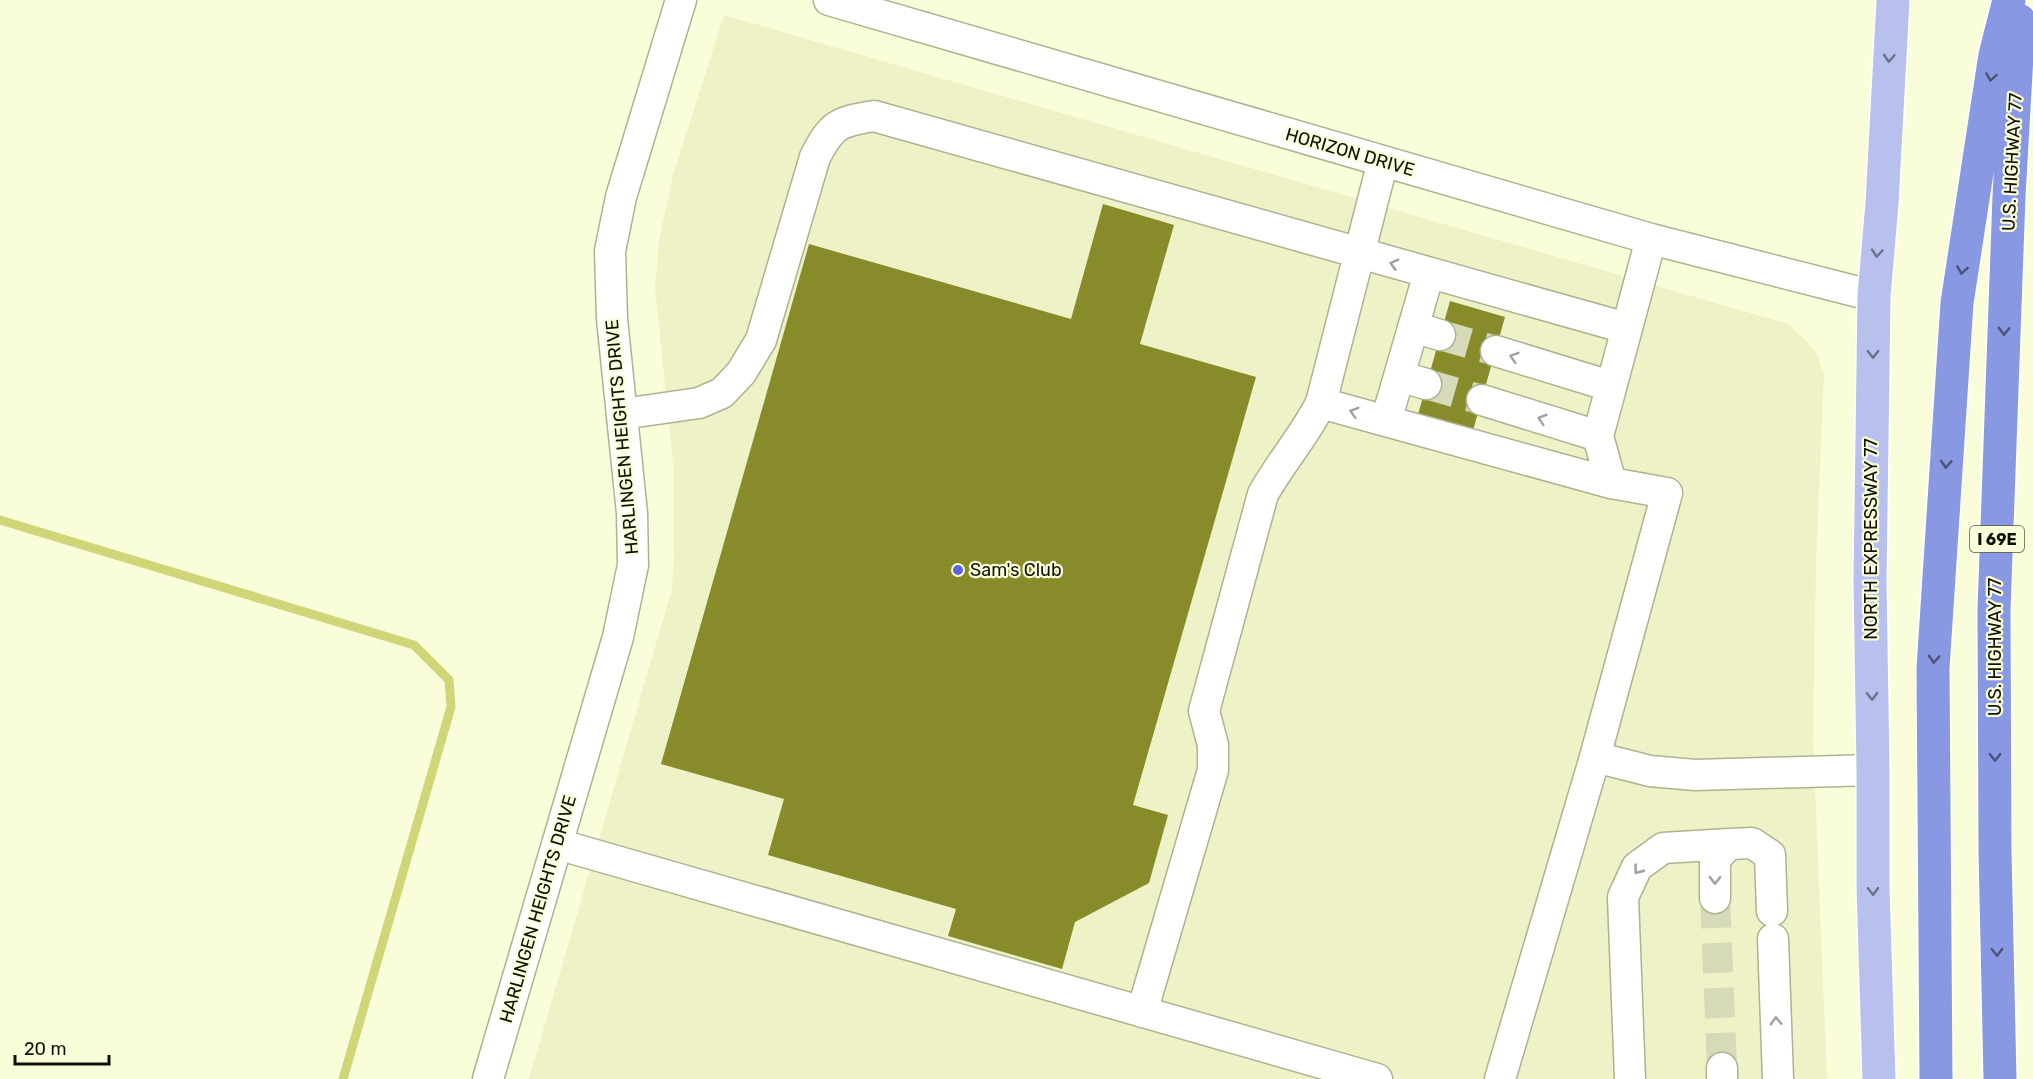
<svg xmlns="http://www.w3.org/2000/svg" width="2033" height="1079" font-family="Rubik,sans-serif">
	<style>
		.built { fill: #eef2c6 }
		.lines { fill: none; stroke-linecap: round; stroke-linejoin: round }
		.stream { stroke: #d0d677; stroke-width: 9 }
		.building { fill: #878b29 }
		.minor-tunnel { stroke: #d7dab9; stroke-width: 30; stroke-dasharray: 30 15; stroke-linecap: butt }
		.minor-casing { stroke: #afb290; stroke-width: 33 }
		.major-casing { stroke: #fff; stroke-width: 36 }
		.highway-casing { stroke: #fff; stroke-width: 36 }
		.minor { stroke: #fff; stroke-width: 30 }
		.major { stroke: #b8c1ee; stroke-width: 33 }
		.highway { stroke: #8898e3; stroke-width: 33 }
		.oneway { stroke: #6c7285 }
		.oneway2 { stroke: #4c5474 }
		.oneway3 { stroke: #9fa09b }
		.poi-dot { fill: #5966dd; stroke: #fafdd9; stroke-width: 2 }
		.labels { text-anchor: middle; stroke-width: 4.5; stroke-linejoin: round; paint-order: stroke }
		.shield { fill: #fafdd9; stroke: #565845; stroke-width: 1.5 }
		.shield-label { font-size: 16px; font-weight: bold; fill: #101105 }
		.street-label { font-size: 18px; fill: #101105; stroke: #fafdd9 }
		.poi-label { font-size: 18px; fill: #101105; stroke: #fafdd9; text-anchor: start }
	</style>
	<rect width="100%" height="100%" fill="#fafdd9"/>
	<!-- built -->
	<path class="built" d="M 724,15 L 1788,324 L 1803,338 L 1816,352 L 1824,375 L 1816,561 L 1813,738 L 1827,1079 L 529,1079 L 672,589 L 674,554 L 674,472 L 655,287 L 659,241 L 673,175 Z"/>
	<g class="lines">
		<!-- stream -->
		<path class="stream" d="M 0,520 L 414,645 L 449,680 L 451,707 L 343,1079"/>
	</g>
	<!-- building -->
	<path class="building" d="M 1103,204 L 1174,225 L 1140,344 L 1256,377 L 1133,805 L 1168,815 L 1149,883 L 1075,922 L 1062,969 L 948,936 L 956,909 L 768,855 L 784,799 L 661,764 L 809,244 L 1071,319 Z
		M 1450,301 L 1505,317 L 1472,434 L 1417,418 Z"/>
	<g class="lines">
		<!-- minor-tunnel -->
		<path class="minor-tunnel" d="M 1440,335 L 1496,351
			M 1426,384 L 1482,400
			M 1715,898 L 1722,1068"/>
		<defs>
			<path id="minor" d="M 829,0 L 1651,239 L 1874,296
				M 1429,273 L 1386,421 L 1611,483
				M 1413,327 L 1440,335
				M 1496,351 L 1610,386
				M 1399,376 L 1426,384
				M 1482,400 L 1598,436
				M 1321,403 L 1386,421
				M 622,414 L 699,403 L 722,393 L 741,373 L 761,340 L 815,157 C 832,124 838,122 874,116 L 1626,328
				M 1595,757 L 1650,771 L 1695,775 L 1873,770
				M 557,844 L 1377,1079
				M 1715,898 L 1715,859 L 1729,844 L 1752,843 L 1770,855 L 1772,911
				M 1773,939 L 1778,1079
				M 1142,1012 L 1213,770 L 1213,745 L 1204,711 L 1263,494 C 1281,462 1305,435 1321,403 L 1383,161
				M 1722,1068 L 1722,1079
				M 488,1079 L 618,637 L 633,565 L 632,513 L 612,319 L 610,251 L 621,197 L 681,0
				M 1500,1079 L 1595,757 L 1667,493 L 1611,483 L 1598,436 L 1651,239
				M 1630,1079 L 1623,897 L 1637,867 L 1663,848 L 1729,844"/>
			<path id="major" d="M 1879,1079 L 1873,887 L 1873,770 L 1870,580 L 1874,296 L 1882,203 L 1893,0"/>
			<path id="highway" d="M 1936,1079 L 1933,668 L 1957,303 L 1995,55 L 2009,0
				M 2000,1079 L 1995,851 L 1994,610 L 2009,196 L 2019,20"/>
		</defs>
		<!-- minor casing -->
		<use href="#minor" class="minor-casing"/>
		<!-- major casing -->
		<use href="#major" class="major-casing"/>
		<!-- highway casing -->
		<use href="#highway" class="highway-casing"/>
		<!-- minor -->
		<use href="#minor" class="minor"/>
		<!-- major -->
		<use href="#major" class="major"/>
		<!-- highway -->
		<use href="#highway" class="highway"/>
	</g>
	<!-- one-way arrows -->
	<defs><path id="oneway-chevron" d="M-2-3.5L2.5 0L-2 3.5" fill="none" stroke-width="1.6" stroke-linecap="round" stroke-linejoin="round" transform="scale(1.5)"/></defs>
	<g class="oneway">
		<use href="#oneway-chevron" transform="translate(1889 58) rotate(93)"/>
		<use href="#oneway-chevron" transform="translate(1877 253) rotate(95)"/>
		<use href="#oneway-chevron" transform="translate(1873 354) rotate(91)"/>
		<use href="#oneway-chevron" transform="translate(1872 696) rotate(89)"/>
		<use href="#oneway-chevron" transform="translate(1873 891) rotate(89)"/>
	</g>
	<g class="oneway2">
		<use href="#oneway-chevron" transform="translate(1991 77) rotate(99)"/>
		<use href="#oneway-chevron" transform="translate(1962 270) rotate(99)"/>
		<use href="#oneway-chevron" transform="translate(2004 331) rotate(92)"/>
		<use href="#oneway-chevron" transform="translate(1946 464) rotate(94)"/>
		<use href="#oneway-chevron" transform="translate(1934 659) rotate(94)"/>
		<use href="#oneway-chevron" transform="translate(1995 757) rotate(90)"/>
		<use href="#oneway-chevron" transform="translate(1997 952) rotate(89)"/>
	</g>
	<g class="oneway3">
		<use href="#oneway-chevron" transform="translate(1394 264) rotate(-165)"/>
		<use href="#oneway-chevron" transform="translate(1514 357) rotate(-163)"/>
		<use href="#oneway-chevron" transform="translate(1354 412) rotate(-164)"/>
		<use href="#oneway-chevron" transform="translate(1542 419) rotate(-163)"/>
		<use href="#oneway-chevron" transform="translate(1638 870) rotate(127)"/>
		<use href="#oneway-chevron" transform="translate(1715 880) rotate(91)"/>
		<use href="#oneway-chevron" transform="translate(1776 1021) rotate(-92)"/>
	</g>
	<!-- markers -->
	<circle class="poi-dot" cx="958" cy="570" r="6"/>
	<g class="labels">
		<!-- shield labels -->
		<rect class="shield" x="1970" y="526" width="54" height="26" rx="4.5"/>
		<g class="shield-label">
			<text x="1997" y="545">I 69E</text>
		</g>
		<!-- street labels -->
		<g class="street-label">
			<text transform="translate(1350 152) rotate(16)" y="6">HORIZON DRIVE</text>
			<text transform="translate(2012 162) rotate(-87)" y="6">U.S. HIGHWAY 77</text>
			<text transform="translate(622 437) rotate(-95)" y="6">HARLINGEN HEIGHTS DRIVE</text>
			<text transform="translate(1871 539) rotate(-90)" y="6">NORTH EXPRESSWAY 77</text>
			<text transform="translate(1995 647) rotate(-90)" y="6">U.S. HIGHWAY 77</text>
			<text transform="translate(538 909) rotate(-74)" y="6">HARLINGEN HEIGHTS DRIVE</text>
		</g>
		<!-- poi labels -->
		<g class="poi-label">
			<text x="970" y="576">Sam's Club</text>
		</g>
	</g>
	<!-- scale -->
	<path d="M15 1055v9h94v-9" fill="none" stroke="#101105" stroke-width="3"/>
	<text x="24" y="1055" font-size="18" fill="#101105" stroke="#fafdd9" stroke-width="4.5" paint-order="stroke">20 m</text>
</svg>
